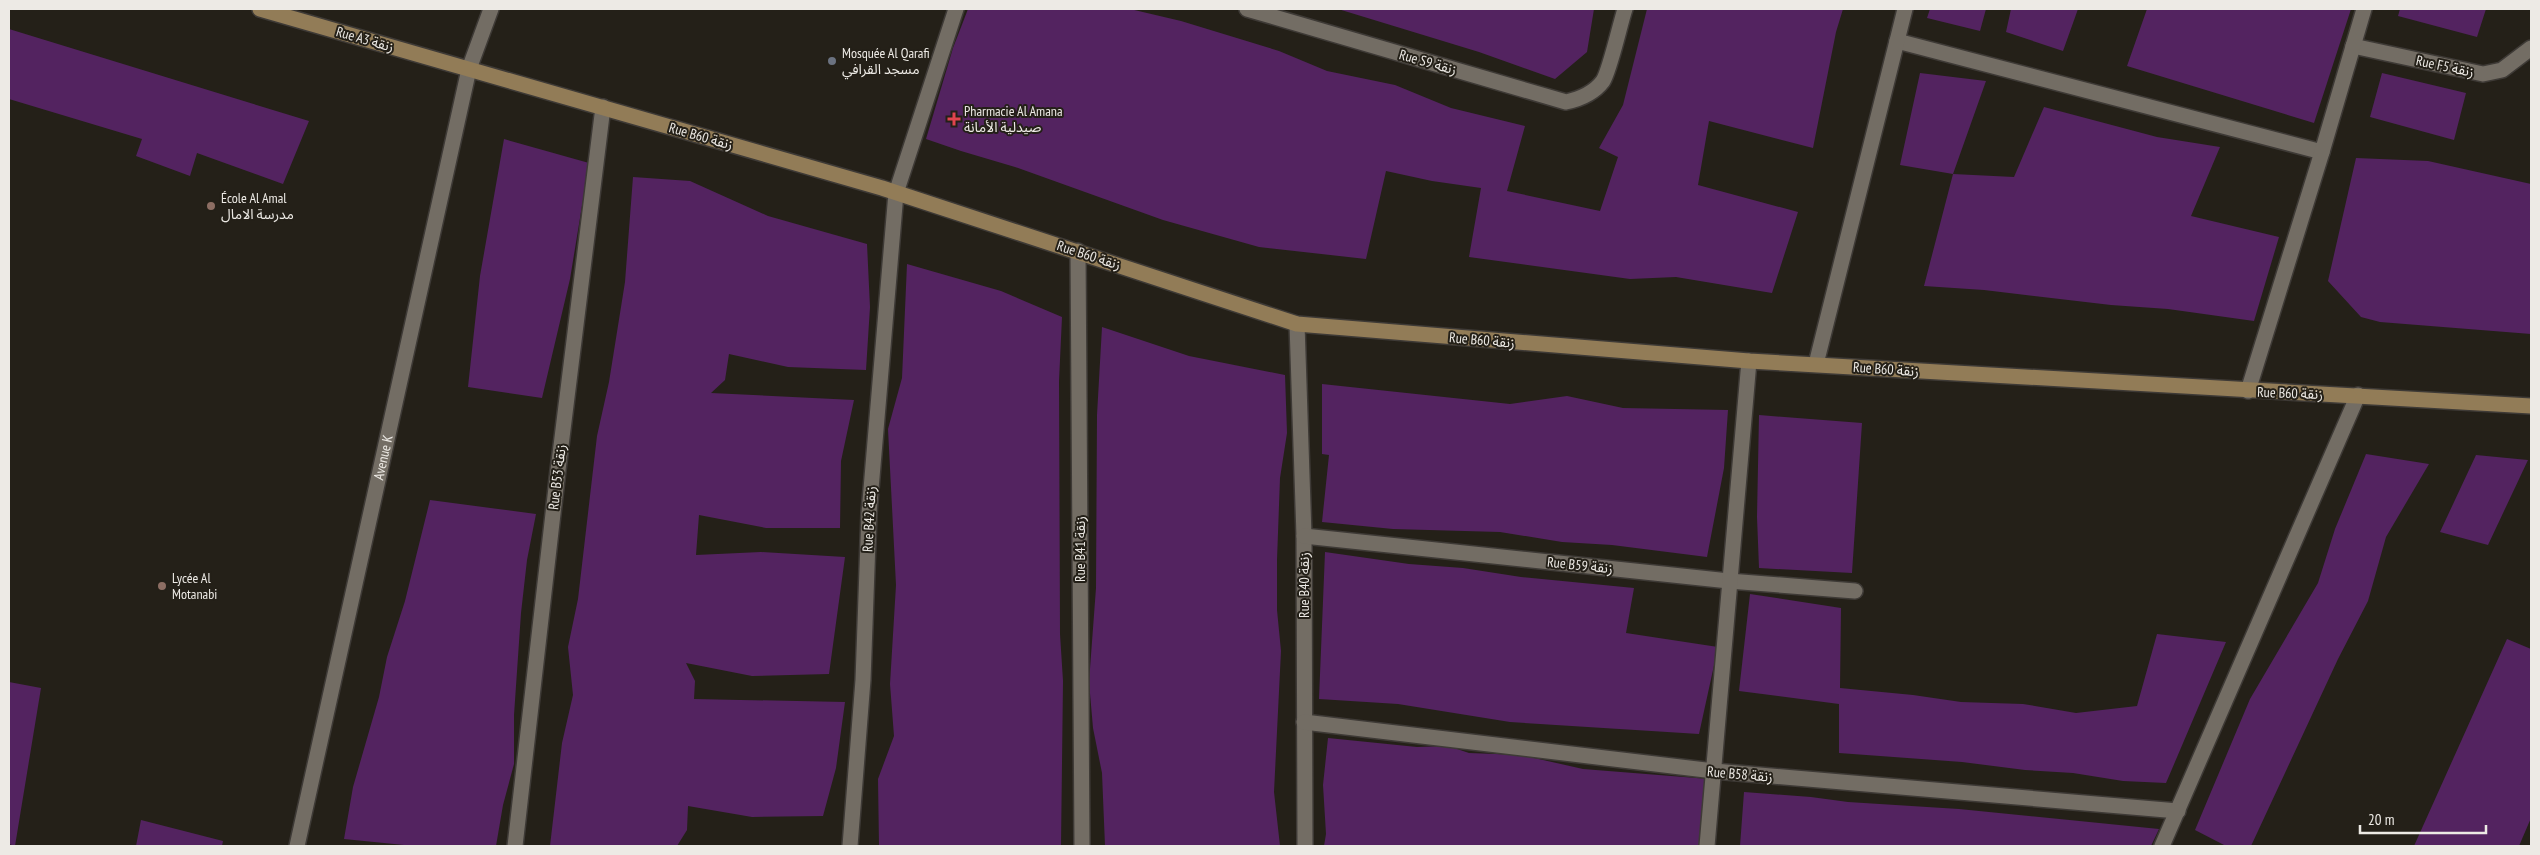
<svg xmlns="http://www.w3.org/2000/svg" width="2540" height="855" font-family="'PT Sans Narrow','Noto Sans Arabic',sans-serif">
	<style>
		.building { fill: #532360 }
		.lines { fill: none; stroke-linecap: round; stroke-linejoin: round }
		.street-casing { stroke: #3e3a36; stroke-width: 18 }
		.secondary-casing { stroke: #3e3a36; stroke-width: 18 }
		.street { stroke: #736d64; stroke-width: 15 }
		.secondary { stroke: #927c57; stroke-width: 15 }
		.worship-dot { fill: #6b7280; stroke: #242018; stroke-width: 2 }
		.health-dot { fill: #e0444e; stroke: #242018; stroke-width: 2 }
		.education-dot { fill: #8d6e63; stroke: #242018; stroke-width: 2 }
		.labels { text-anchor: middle; stroke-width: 4; stroke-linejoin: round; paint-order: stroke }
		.street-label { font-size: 14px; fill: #edeae5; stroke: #242018 }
		.poi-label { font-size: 14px; fill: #edeae5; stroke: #242018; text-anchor: start }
	</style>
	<rect width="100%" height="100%" fill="#242018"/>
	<!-- building -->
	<path class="building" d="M 968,9 L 1130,9 L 1181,21 L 1279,51 L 1327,71 L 1395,85 L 1451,108 L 1525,126 L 1507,191 L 1600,211 L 1618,157 L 1599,148 L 1623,105 L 1647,9 L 1843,9 L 1836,32 L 1813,148 L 1709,121 L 1698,185 L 1798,212 L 1772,293 L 1676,277 L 1630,279 L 1469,257 L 1481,188 L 1432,181 L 1386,171 L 1366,259 L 1259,247 L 1163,220 L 1015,167 L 961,151 L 926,139 L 953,48 Z
		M 1338,9 L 1594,9 L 1587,52 L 1555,79 L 1479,52 Z
		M 1930,9 L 1986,9 L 1980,31 L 1927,18 Z
		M 2011,9 L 2078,9 L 2063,51 L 2006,32 Z
		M 2147,9 L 2351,9 L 2314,123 L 2127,66 Z
		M 2400,9 L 2486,9 L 2477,37 L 2398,16 Z
		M 9,29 L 309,121 L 283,184 L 197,153 L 190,176 L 136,156 L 142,139 L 9,99 Z
		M 1920,73 L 1986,81 L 1953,174 L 1900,165 Z
		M 2382,73 L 2466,93 L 2454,140 L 2370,117 Z
		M 2044,107 L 2157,137 L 2220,147 L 2191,216 L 2279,237 L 2254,321 L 2168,309 L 2111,305 L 1984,290 L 1924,286 L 1953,174 L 2014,177 Z
		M 504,139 L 589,163 L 570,279 L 542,398 L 468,387 L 480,276 Z
		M 2356,158 L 2428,161 L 2531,184 L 2531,334 L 2380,322 L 2361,317 L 2328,281 Z
		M 633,177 L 690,181 L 768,216 L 867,244 L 870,307 L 866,370 L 788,367 L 729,354 L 725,380 L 711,393 L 854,400 L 841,461 L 840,528 L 766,528 L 699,515 L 696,555 L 761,552 L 845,557 L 829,674 L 752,676 L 686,663 L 695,681 L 694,699 L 845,702 L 836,768 L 823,816 L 752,817 L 688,806 L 687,830 L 677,846 L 550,846 L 562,743 L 573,695 L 568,647 L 578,599 L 597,436 L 609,382 L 625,282 Z
		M 907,264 L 1001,291 L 1062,317 L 1059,381 L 1060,634 L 1063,681 L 1061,846 L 879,846 L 878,779 L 894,736 L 890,684 L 896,585 L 888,429 L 902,378 Z
		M 1102,327 L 1189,356 L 1285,375 L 1287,433 L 1280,478 L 1277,560 L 1277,610 L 1281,651 L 1274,792 L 1280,846 L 1105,846 L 1102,773 L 1093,728 L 1089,682 L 1096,588 L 1097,415 Z
		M 1322,384 L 1510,404 L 1567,396 L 1623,408 L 1728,410 L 1724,468 L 1707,557 L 1612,545 L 1562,542 L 1500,532 L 1393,529 L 1322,522 L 1329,455 L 1322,454 Z
		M 1759,415 L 1862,423 L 1852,573 L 1759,568 L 1757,517 Z
		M 2366,454 L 2429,464 L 2386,537 L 2368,601 L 2338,659 L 2251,846 L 2226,846 L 2195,830 L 2250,699 L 2318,583 L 2335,529 Z
		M 2476,455 L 2528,460 L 2488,545 L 2440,532 Z
		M 430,500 L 536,514 L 527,560 L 521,613 L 514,715 L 514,764 L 503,805 L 496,846 L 414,846 L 344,839 L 353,787 L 379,697 L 387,657 L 405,601 Z
		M 1325,552 L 1409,564 L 1463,568 L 1521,577 L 1634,588 L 1626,633 L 1718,647 L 1699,734 L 1510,722 L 1398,704 L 1319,699 Z
		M 1750,594 L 1841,608 L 1840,688 L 1913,695 L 1961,702 L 2023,704 L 2076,713 L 2137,706 L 2157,634 L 2226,642 L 2166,783 L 2123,781 L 2073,773 L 2025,770 L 1962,762 L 1839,753 L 1839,704 L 1739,691 Z
		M 2507,639 L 2531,649 L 2531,818 L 2519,846 L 2414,846 Z
		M 9,682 L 41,688 L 15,846 L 9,844 Z
		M 1328,738 L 1417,747 L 1448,746 L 1469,753 L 1521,755 L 1583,769 L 1709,779 L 1700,846 L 1324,846 L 1326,834 L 1323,785 Z
		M 1744,792 L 1811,797 L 1848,802 L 1959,809 L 2159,829 L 2151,846 L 1740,846 Z
		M 141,820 L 223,841 L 222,846 L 136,846 Z"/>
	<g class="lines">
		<defs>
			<g id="street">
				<path d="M 1247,9 L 1566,102 C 1580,99 1594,93 1603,81 C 1610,70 1620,24 1625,9"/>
				<path d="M 1897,41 L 2322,152"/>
				<path d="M 2353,46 L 2483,74 L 2502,70 L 2531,48"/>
				<path d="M 1078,251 L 1082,846"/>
				<path d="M 1297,324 L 1304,536 L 1305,846"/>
				<path d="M 1816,364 L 1905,9"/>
				<path d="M 2248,391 L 2322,152 L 2364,9"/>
				<path d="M 1304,536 L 1729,581 L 1855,591"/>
				<path d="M 1304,722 L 1714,771 L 2178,811"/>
				<path id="s1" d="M 297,846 L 469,69 L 491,9"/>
				<path d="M 515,846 L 558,470 L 603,107"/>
				<path d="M 850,846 L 863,680 L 869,513 L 896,193 L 956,9"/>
				<path d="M 1707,846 L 1749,361"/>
				<path d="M 2162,846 L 2358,395"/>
			</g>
			<path id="secondary" d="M 260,9 L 882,188 L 1297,324 L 1749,361 L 2531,406"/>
		</defs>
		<!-- street casing -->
		<use href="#street" class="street-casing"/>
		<!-- secondary casing -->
		<use href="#secondary" class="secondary-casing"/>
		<!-- street -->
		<use href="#street" class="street"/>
		<!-- secondary -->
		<use href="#secondary" class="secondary"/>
	</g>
	<!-- markers -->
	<circle class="worship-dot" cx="832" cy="61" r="5"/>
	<path class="health-dot" d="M951.5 111.5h5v5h5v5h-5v5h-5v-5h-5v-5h5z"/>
	<g class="education-dot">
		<circle cx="211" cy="206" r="5"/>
		<circle cx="162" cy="586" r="5"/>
	</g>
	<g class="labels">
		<!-- street labels -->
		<g class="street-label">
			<text transform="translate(365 39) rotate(16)" y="5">Rue A3 زنقة</text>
			<text transform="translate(1428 62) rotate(16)" y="5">Rue S9 زنقة</text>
			<text transform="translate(2445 66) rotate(12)" y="5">Rue F5 زنقة</text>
			<text transform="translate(701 136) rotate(16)" y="5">Rue B60 زنقة</text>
			<text transform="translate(1089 255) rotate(18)" y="5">Rue B60 زنقة</text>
			<text transform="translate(1482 340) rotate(5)" y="5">Rue B60 زنقة</text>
			<text transform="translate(1886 369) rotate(4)" y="5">Rue B60 زنقة</text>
			<text transform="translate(2290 393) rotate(2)" y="5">Rue B60 زنقة</text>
			<text dy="5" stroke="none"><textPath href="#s1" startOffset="398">Avenue K</textPath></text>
			<text transform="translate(557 477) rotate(-83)" y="5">Rue B53 زنقة</text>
			<text transform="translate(869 519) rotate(-87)" y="5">Rue B42 زنقة</text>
			<text transform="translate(1080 549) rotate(-90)" y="5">Rue B41 زنقة</text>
			<text transform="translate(1580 565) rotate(6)" y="5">Rue B59 زنقة</text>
			<text transform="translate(1304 585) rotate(-90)" y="5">Rue B40 زنقة</text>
			<text transform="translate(1740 774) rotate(5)" y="5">Rue B58 زنقة</text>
		</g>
		<!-- poi labels -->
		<g class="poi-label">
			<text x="842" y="58">Mosquée Al Qarafi<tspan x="842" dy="16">مسجد القرافي</tspan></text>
			<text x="964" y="116">Pharmacie Al Amana<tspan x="964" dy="16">صيدلية الأمانة</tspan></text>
			<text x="221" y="203">École Al Amal<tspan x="221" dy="16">مدرسة الامال</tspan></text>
			<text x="172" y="583">Lycée Al<tspan x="172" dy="16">Motanabi</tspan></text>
		</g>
	</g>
	<!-- border -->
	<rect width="2540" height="855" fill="none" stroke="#edeae5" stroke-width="20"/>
	<!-- scale -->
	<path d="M2360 825v8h126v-8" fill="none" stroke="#edeae5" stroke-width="2.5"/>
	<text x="2368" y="825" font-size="15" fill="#edeae5" stroke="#242018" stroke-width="4" paint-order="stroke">20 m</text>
</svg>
